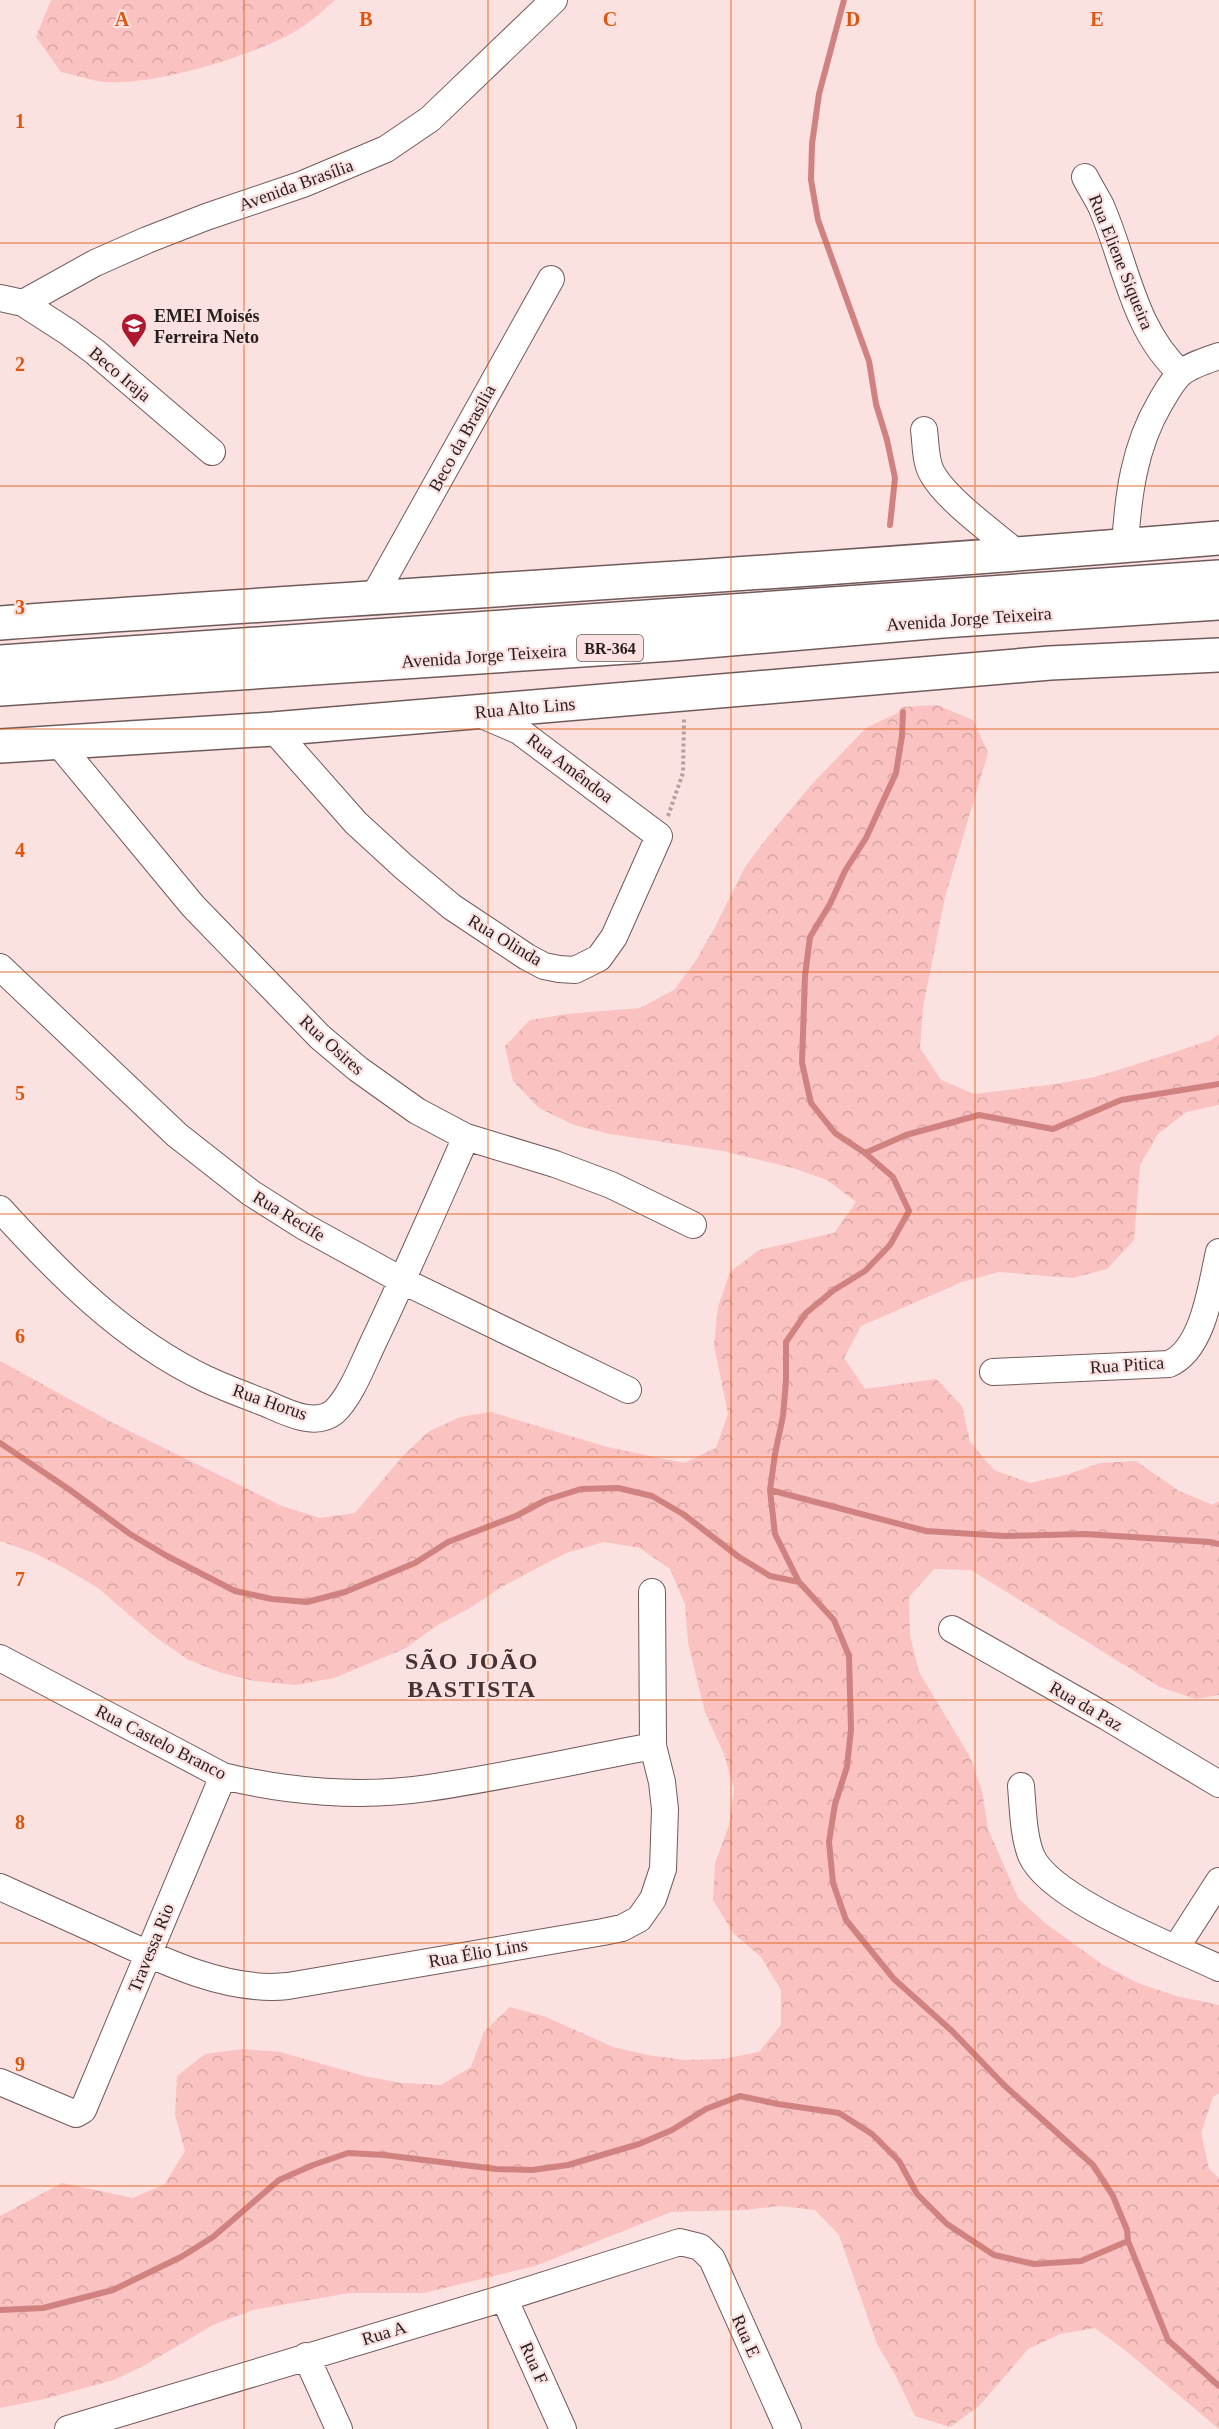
<svg xmlns="http://www.w3.org/2000/svg" width="1219" height="2429" font-family="Georgia,serif">
	<style>
		.forest { fill: url(#forest-crowns) }
		.lines { fill: none; stroke-linecap: round; stroke-linejoin: round }
		.stream { stroke: #d08281; stroke-width: 6 }
		.minor-casing { stroke: #715b5a; stroke-width: 28 }
		.major-casing { stroke: #715b5a; stroke-width: 36 }
		.highway-casing { stroke: #715b5a; stroke-width: 36 }
		.path { stroke: #b39f9f; stroke-width: 4; stroke-dasharray: 3 3; stroke-linecap: butt }
		.minor { stroke: #fff; stroke-width: 26 }
		.major { stroke: #fff; stroke-width: 33 }
		.highway { stroke: #fff; stroke-width: 33 }
		.grid { fill: none; stroke: #de560d; stroke-width: 1.5; stroke-opacity: 0.55 }
		.labels { text-anchor: middle; stroke-width: 4.5; stroke-linejoin: round; paint-order: stroke }
		.shield { fill: #fbe1e0; stroke: #675858; stroke-width: 1.5 }
		.shield-label { font-size: 16px; font-weight: bold; fill: #271e1e }
		.street-label { font-size: 18px; fill: #271e1e; stroke: #fbe1e0 }
		.poi-label { font-size: 18px; font-weight: bold; fill: #271e1e; stroke: #fbe1e0; text-anchor: start }
		.district-label { font-size: 24px; font-weight: bold; letter-spacing: 1.5px; fill: #463231; stroke: #fbe1e0 }
		.grid-label { font-size: 20px; text-anchor: middle; font-weight: bold; fill: #de560d; stroke: #fbe1e0; stroke-width: 4.5; stroke-linejoin: round; paint-order: stroke }
	</style>
	<defs>
		<pattern id="forest-crowns" width="20" height="18" patternUnits="userSpaceOnUse" patternTransform="scale(1.5)"><rect width="20" height="18" fill="#fac2c0"/><path d="M2 6a3 3 0 1 1 6 0M12 15a3 3 0 1 1 6 0" fill="none" stroke="#d6a6a5"/></pattern>
	</defs>
	<rect width="100%" height="100%" fill="#fbe1e0"/>
	<!-- forest -->
	<path class="forest" d="M 51,0 L 335,0 C 320,14 302,29 283,38 C 239,59 156,85 106,82 C 92,81 76,75 61,72 L 36,37 Z
		M 937,705 L 973,720 L 988,753 L 945,897 L 923,1007 L 920,1048 L 941,1080 L 974,1094 L 1056,1084 L 1095,1077 L 1169,1054 L 1211,1040 L 1219,1034 L 1219,1105 L 1186,1112 L 1158,1134 L 1140,1165 L 1134,1240 L 1107,1269 L 1072,1278 L 999,1272 L 962,1282 L 861,1326 L 844,1358 L 865,1389 L 936,1379 L 962,1406 L 970,1442 L 994,1470 L 1030,1483 L 1066,1475 L 1100,1463 L 1136,1461 L 1179,1491 L 1213,1505 L 1219,1501 L 1219,1695 L 1196,1699 L 1160,1687 L 971,1570 L 934,1569 L 909,1597 L 910,1636 L 919,1672 L 970,1757 L 982,1791 L 988,1829 L 1018,1898 L 1045,1923 L 1103,1965 L 1138,1983 L 1176,1996 L 1219,2005 L 1219,2093 L 1213,2097 L 1201,2133 L 1209,2169 L 1219,2178 L 1219,2429 L 1125,2350 L 1095,2328 L 1060,2334 L 1028,2349 L 979,2406 L 950,2427 L 915,2416 L 896,2376 L 877,2344 L 839,2235 L 815,2210 L 780,2206 L 744,2210 L 671,2212 L 535,2266 L 424,2293 L 349,2293 L 253,2310 L 213,2325 L 145,2365 L 114,2380 L 44,2399 L 0,2408 L 0,2216 L 62,2183 L 133,2198 L 165,2184 L 185,2151 L 175,2115 L 177,2076 L 205,2054 L 243,2049 L 280,2052 L 364,2076 L 401,2083 L 441,2085 L 471,2067 L 484,2032 L 510,2007 L 546,2017 L 613,2047 L 647,2055 L 685,2060 L 723,2059 L 759,2052 L 781,2025 L 781,1990 L 761,1957 L 733,1933 L 713,1900 L 715,1864 L 729,1825 L 734,1789 L 724,1754 L 705,1712 L 688,1643 L 685,1604 L 670,1569 L 640,1548 L 604,1542 L 566,1553 L 503,1586 L 470,1608 L 436,1626 L 406,1648 L 334,1678 L 295,1685 L 254,1681 L 219,1672 L 187,1659 L 154,1636 L 98,1588 L 68,1570 L 34,1553 L 0,1541 L 0,1361 L 113,1423 L 282,1506 L 320,1518 L 355,1513 L 402,1457 L 428,1432 L 460,1417 L 491,1412 L 607,1447 L 684,1463 L 716,1448 L 728,1414 L 714,1345 L 718,1307 L 730,1272 L 759,1250 L 834,1233 L 856,1202 L 827,1180 L 793,1168 L 723,1151 L 610,1134 L 574,1125 L 539,1108 L 513,1081 L 505,1046 L 530,1020 L 566,1014 L 640,1008 L 674,990 L 695,962 L 713,931 L 745,867 L 766,839 L 813,783 L 866,728 L 898,713 L 901,707 Z"/>
	<g class="lines">
		<!-- stream -->
		<path class="stream" d="M 844,0 L 819,94 L 812,144 L 811,180 L 818,220 L 869,361 L 876,404 L 887,440 L 895,478 L 890,525
			M 903,712 L 902,736 L 896,773 L 866,838 L 845,871 L 830,904 L 810,937 L 805,976 L 802,1063 L 811,1103 L 835,1133 L 865,1153 L 893,1177 L 909,1211 L 890,1245 L 865,1271 L 834,1290 L 806,1313 L 786,1342 L 786,1381 L 783,1416 L 775,1454 L 770,1490 L 775,1534 L 799,1582 L 834,1620 L 849,1656 L 851,1729 L 847,1767 L 835,1804 L 829,1842 L 833,1883 L 846,1920 L 894,1979 L 952,2031 L 1005,2086 L 1093,2165 L 1113,2196 L 1127,2230 L 1128,2241 L 1168,2340 L 1219,2386
			M 865,1153 L 906,1135 L 979,1115 L 1053,1129 L 1121,1100 L 1219,1084
			M 0,1443 L 70,1490 L 130,1534 L 167,1556 L 235,1591 L 272,1599 L 307,1602 L 345,1592 L 415,1563 L 448,1542 L 516,1516 L 546,1500 L 581,1489 L 618,1488 L 652,1496 L 683,1514 L 739,1557 L 770,1576 L 799,1582
			M 770,1490 L 926,1531 L 1005,1536 L 1085,1534 L 1210,1542 L 1219,1544
			M 0,2310 L 43,2308 L 113,2290 L 181,2257 L 213,2237 L 279,2180 L 313,2165 L 348,2153 L 384,2155 L 496,2169 L 532,2170 L 568,2165 L 639,2144 L 672,2130 L 706,2109 L 740,2096 L 778,2104 L 839,2113 L 872,2134 L 899,2161 L 917,2194 L 947,2224 L 994,2255 L 1034,2264 L 1081,2261 L 1128,2241"/>
		<defs>
			<path id="minor" d="M 1085,177 C 1090,187 1096,196 1101,206 C 1126,263 1133,330 1181,373
				M 0,298 L 23,303 L 68,332 L 95,352 L 212,452
				M 23,303 L 95,263 L 147,240 L 206,217 L 303,184 L 386,149 L 430,119 L 554,0
				M 924,430 C 926,444 925,463 933,475 C 948,501 995,534 1018,554
				M 1125,546 C 1128,496 1134,447 1160,403 C 1166,393 1172,381 1181,373 C 1191,365 1207,360 1219,356
				M 374,596 L 551,279
				M 273,729 L 356,823 L 404,867 L 452,907 L 527,957 L 544,966 L 559,969 L 575,970 L 599,958 L 614,937 L 659,836 L 519,731 L 477,713
				M 58,743 L 193,906 L 320,1037 L 358,1069 L 417,1111 L 466,1137 L 555,1164 L 611,1185 L 693,1225
				M 0,967 L 177,1135 L 251,1193 L 303,1226 L 403,1281 L 628,1390
				M 0,1209 C 60,1275 124,1340 206,1379 C 225,1388 245,1395 265,1403 C 284,1411 314,1428 334,1412 C 350,1398 363,1364 372,1345 C 405,1276 435,1207 466,1137
				M 993,1372 L 1169,1364 C 1204,1349 1211,1286 1219,1252
				M 952,1629 L 1107,1717 L 1219,1784
				M 0,1658 L 223,1776 C 288,1792 361,1798 428,1788 C 503,1777 578,1760 653,1746
				M 1021,1786 C 1023,1808 1023,1834 1031,1855 C 1049,1899 1175,1947 1219,1968
				M 0,1887 C 33,1902 67,1917 100,1932 C 156,1958 226,1993 288,1986 L 603,1932 L 622,1928 L 639,1919 L 653,1899 L 663,1869 L 665,1809 L 662,1782 L 653,1746 L 652,1592
				M 1176,1948 L 1219,1881
				M 0,2082 L 76,2114 L 83,2110 L 223,1776
				M 504,2298 L 563,2429
				M 306,2356 L 339,2429
				M 68,2429 L 504,2298 L 680,2242 L 700,2247 L 712,2259 L 788,2429"/>
			<path id="major" d="M 0,623 C 406,594 813,572 1219,538
				M 0,746 L 273,729 L 1050,663 L 1219,655"/>
			<path id="highway" d="M 0,662 L 1219,577
				M 0,689 L 672,644 L 942,621 L 1219,603"/>
		</defs>
		<!-- minor casing -->
		<use href="#minor" class="minor-casing"/>
		<!-- major casing -->
		<use href="#major" class="major-casing"/>
		<!-- highway casing -->
		<use href="#highway" class="highway-casing"/>
		<!-- path -->
		<path class="path" d="M 668,816 L 683,773 L 684,719"/>
		<!-- minor -->
		<use href="#minor" class="minor"/>
		<!-- major -->
		<use href="#major" class="major"/>
		<!-- highway -->
		<use href="#highway" class="highway"/>
	</g>
	<!-- grid -->
	<path class="grid" d="M 244,0 L 244,2429M 488,0 L 488,2429M 731,0 L 731,2429M 975,0 L 975,2429M 0,243 L 1219,243M 0,486 L 1219,486M 0,729 L 1219,729M 0,972 L 1219,972M 0,1214 L 1219,1214M 0,1457 L 1219,1457M 0,1700 L 1219,1700M 0,1943 L 1219,1943M 0,2186 L 1219,2186"/>
	<!-- icons -->
	<defs>
		<symbol id="school-pin" viewBox="-11 -11 22 30"><path d="M0 17L-7.5 6A9.5 9.5 0 1 1 7.5 6Z" fill="#ad182f" stroke="#fbe1e0"/><path d="M0-5L7-2L0 1L-7-2ZM-4 1L0 2.5L4 1V4Q0 6-4 4Z" fill="#fff"/></symbol>
	</defs>
	<g fill-rule="evenodd">
		<use href="#school-pin" x="119" y="311" width="30" height="40"/>
	</g>
	<g class="labels">
		<!-- shield labels -->
		<rect class="shield" x="577" y="635" width="66" height="26" rx="4.5"/>
		<g class="shield-label">
			<text x="610" y="654">BR-364</text>
		</g>
		<!-- street labels -->
		<g class="street-label">
			<text transform="translate(296 185) rotate(-20)" y="6">Avenida Brasília</text>
			<text transform="translate(1121 262) rotate(68)" y="6">Rua Eliene Siqueira</text>
			<text transform="translate(120 374) rotate(40)" y="6">Beco Iraja</text>
			<text transform="translate(462 438) rotate(-61)" y="6">Beco da Brasília</text>
			<text transform="translate(969 619) rotate(-4)" y="6">Avenida Jorge Teixeira</text>
			<text transform="translate(484 656) rotate(-4)" y="6">Avenida Jorge Teixeira</text>
			<text transform="translate(525 708) rotate(-5)" y="6">Rua Alto Lins</text>
			<text transform="translate(570 768) rotate(37)" y="6">Rua Amêndoa</text>
			<text transform="translate(505 940) rotate(31)" y="6">Rua Olinda</text>
			<text transform="translate(332 1045) rotate(42)" y="6">Rua Osires</text>
			<text transform="translate(289 1216) rotate(31)" y="6">Rua Recife</text>
			<text transform="translate(1127 1365) rotate(-4)" y="6">Rua Pitica</text>
			<text transform="translate(270 1402) rotate(19)" y="6">Rua Horus</text>
			<text transform="translate(1086 1706) rotate(30)" y="6">Rua da Paz</text>
			<text transform="translate(161 1742) rotate(27)" y="6">Rua Castelo Branco</text>
			<text transform="translate(151 1948) rotate(-68)" y="6">Travessa Rio</text>
			<text transform="translate(478 1953) rotate(-10)" y="6">Rua Élio Lins</text>
			<text transform="translate(384 2333) rotate(-17)" y="6">Rua A</text>
			<text transform="translate(746 2336) rotate(66)" y="6">Rua E</text>
			<text transform="translate(534 2363) rotate(66)" y="6">Rua F</text>
		</g>
		<!-- poi labels -->
		<g class="poi-label">
			<text x="154" y="322">EMEI Moisés<tspan x="154" dy="21">Ferreira Neto</tspan></text>
		</g>
		<!-- district labels -->
		<g class="district-label">
			<text x="472" y="1669">SÃO JOÃO<tspan x="472" dy="28">BASTISTA</tspan></text>
		</g>
	</g>
	<g class="grid-label">
		<text x="122" y="26">A</text>
		<text x="366" y="26">B</text>
		<text x="610" y="26">C</text>
		<text x="853" y="26">D</text>
		<text x="1097" y="26">E</text>
		<text x="20" y="128">1</text>
		<text x="20" y="371">2</text>
		<text x="20" y="614">3</text>
		<text x="20" y="857">4</text>
		<text x="20" y="1100">5</text>
		<text x="20" y="1343">6</text>
		<text x="20" y="1586">7</text>
		<text x="20" y="1829">8</text>
		<text x="20" y="2071">9</text>
	</g>
</svg>
